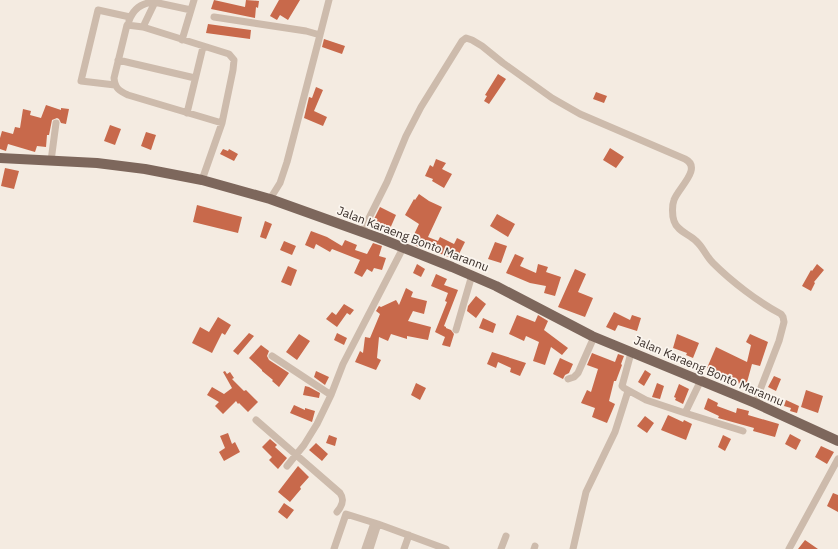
<svg xmlns="http://www.w3.org/2000/svg" width="838" height="549" font-family="'IBM Plex Sans',sans-serif">
	<style>
		.building { fill: #c8694b }
		.lines { fill: none; stroke-linecap: round; stroke-linejoin: round }
		.minor { stroke: #cdbbac; stroke-width: 7 }
		.primary { stroke: #7d675c; stroke-width: 10 }
		.labels { text-anchor: middle; stroke-width: 3.5; stroke-linejoin: round; paint-order: stroke }
		.street-label { font-size: 12px; fill: #3b302b; stroke: #fbf5ee }
	</style>
	<rect width="100%" height="100%" fill="#f4ebe1"/>
	<!-- building -->
	<path class="building" d="M 214,0 L 245,7 L 246,0 L 259,1 L 258,8 L 256,7 L 255,18 L 211,9 Z
		M 279,0 L 300,0 L 288,20 L 280,15 L 277,20 L 270,16 Z
		M 208,24 L 251,30 L 250,39 L 206,33 Z
		M 324,39 L 345,46 L 342,54 L 322,47 Z
		M 498,74 L 506,79 L 489,104 L 484,101 L 487,96 L 485,95 Z
		M 316,87 L 323,90 L 314,111 L 327,117 L 323,126 L 304,118 L 309,97 L 312,98 Z
		M 596,92 L 607,96 L 604,103 L 593,99 Z
		M 46,105 L 61,110 L 61,108 L 69,109 L 66,124 L 61,123 L 59,119 L 57,118 L 52,120 L 49,135 L 47,135 L 46,147 L 37,146 L 35,152 L 8,144 L 6,151 L 0,149 L 0,138 L 2,131 L 13,134 L 15,127 L 20,128 L 23,109 L 31,111 L 30,115 L 41,118 Z
		M 110,125 L 121,129 L 115,145 L 104,141 Z
		M 146,132 L 156,135 L 151,150 L 141,146 Z
		M 610,148 L 624,157 L 616,168 L 603,160 Z
		M 223,149 L 228,151 L 229,149 L 238,154 L 234,161 L 220,154 Z
		M 436,159 L 446,163 L 442,169 L 452,174 L 444,188 L 432,181 L 433,179 L 425,176 L 430,165 L 433,167 Z
		M 5,168 L 19,171 L 14,189 L 1,186 Z
		M 419,194 L 429,201 L 442,207 L 428,237 L 438,241 L 440,237 L 454,244 L 457,238 L 465,242 L 456,260 L 436,252 L 437,250 L 422,245 L 421,248 L 410,243 L 419,224 L 405,215 L 414,199 L 415,200 Z
		M 197,205 L 242,217 L 238,233 L 193,222 Z
		M 380,207 L 396,215 L 389,231 L 372,223 Z
		M 497,214 L 515,224 L 508,237 L 490,226 Z
		M 265,221 L 272,224 L 266,239 L 260,237 Z
		M 311,231 L 327,237 L 342,246 L 345,240 L 357,245 L 355,250 L 367,254 L 373,243 L 382,246 L 379,256 L 386,258 L 382,270 L 374,268 L 372,272 L 367,269 L 362,277 L 354,273 L 360,260 L 332,249 L 330,252 L 316,244 L 314,249 L 305,245 Z
		M 284,241 L 296,246 L 292,255 L 280,250 Z
		M 495,242 L 507,246 L 501,263 L 488,259 Z
		M 515,254 L 524,258 L 520,266 L 536,273 L 538,264 L 548,267 L 546,272 L 561,277 L 555,296 L 544,293 L 546,286 L 530,283 L 506,273 Z
		M 417,264 L 425,269 L 421,277 L 413,273 Z
		M 817,264 L 824,270 L 814,282 L 815,283 L 811,291 L 802,286 L 811,270 L 812,271 Z
		M 288,266 L 297,270 L 291,286 L 281,282 Z
		M 575,269 L 586,274 L 578,292 L 593,298 L 585,317 L 558,307 Z
		M 436,274 L 447,279 L 444,285 L 458,290 L 444,326 L 446,327 L 446,328 L 451,330 L 454,334 L 450,347 L 442,345 L 445,337 L 435,332 L 447,302 L 445,301 L 448,293 L 431,286 Z
		M 406,288 L 413,292 L 411,297 L 427,301 L 424,314 L 413,311 L 408,321 L 431,327 L 428,340 L 407,336 L 407,339 L 391,334 L 388,341 L 379,337 L 377,358 L 381,360 L 376,370 L 355,362 L 360,351 L 363,353 L 365,337 L 370,338 L 380,314 L 376,311 L 379,306 L 381,307 L 396,300 L 399,305 Z
		M 476,296 L 486,304 L 476,318 L 467,311 L 468,306 Z
		M 344,304 L 354,310 L 350,315 L 347,313 L 337,327 L 326,319 L 332,312 L 336,315 Z
		M 614,312 L 630,320 L 632,315 L 641,318 L 637,331 L 618,325 L 615,331 L 606,327 Z
		M 517,315 L 535,322 L 538,315 L 548,321 L 544,330 L 568,348 L 562,355 L 551,347 L 545,365 L 533,361 L 539,342 L 526,336 L 524,341 L 509,334 Z
		M 218,317 L 231,325 L 225,335 L 222,333 L 212,353 L 192,343 L 200,327 L 209,332 Z
		M 483,318 L 496,324 L 493,333 L 479,328 Z
		M 249,333 L 254,336 L 238,355 L 233,351 Z
		M 337,333 L 347,338 L 344,345 L 334,340 Z
		M 299,334 L 310,341 L 297,360 L 286,352 Z
		M 677,334 L 699,343 L 693,358 L 686,355 L 687,353 L 673,348 Z
		M 750,334 L 768,342 L 760,366 L 752,364 L 746,386 L 738,383 L 739,382 L 707,368 L 716,347 L 747,362 L 751,345 L 746,342 Z
		M 261,345 L 269,351 L 267,356 L 269,360 L 289,373 L 279,387 L 272,381 L 273,380 L 262,371 L 262,370 L 249,358 Z
		M 492,352 L 526,363 L 520,376 L 510,372 L 511,368 L 498,362 L 496,368 L 487,364 Z
		M 592,353 L 615,362 L 618,354 L 624,356 L 621,364 L 622,365 L 616,381 L 614,381 L 609,401 L 615,404 L 607,423 L 592,417 L 595,408 L 581,403 L 587,390 L 591,392 L 598,369 L 587,365 Z
		M 560,358 L 573,364 L 569,373 L 565,375 L 563,379 L 553,374 Z
		M 645,370 L 651,374 L 644,386 L 638,382 Z
		M 225,371 L 227,374 L 230,372 L 234,378 L 232,379 L 244,391 L 246,390 L 258,402 L 248,412 L 239,403 L 238,404 L 236,401 L 223,414 L 215,406 L 219,402 L 207,395 L 212,387 L 224,394 L 232,388 L 223,372 Z
		M 316,371 L 329,377 L 325,385 L 314,377 Z
		M 774,376 L 781,379 L 776,391 L 768,387 Z
		M 416,383 L 426,388 L 420,400 L 411,395 Z
		M 657,383 L 664,386 L 660,399 L 652,397 Z
		M 679,384 L 689,389 L 683,404 L 675,400 L 676,398 L 674,397 Z
		M 305,386 L 309,387 L 320,393 L 319,398 L 303,395 Z
		M 806,390 L 823,396 L 818,413 L 801,407 Z
		M 708,398 L 718,403 L 717,406 L 736,413 L 737,408 L 749,411 L 748,415 L 779,424 L 775,437 L 753,431 L 754,428 L 718,418 L 719,416 L 704,409 Z
		M 786,400 L 799,406 L 797,413 L 790,411 L 791,408 L 784,406 Z
		M 294,405 L 305,410 L 305,408 L 315,411 L 312,422 L 290,413 Z
		M 668,415 L 683,422 L 684,420 L 692,424 L 686,440 L 661,430 Z
		M 645,416 L 654,423 L 647,433 L 637,426 Z
		M 228,433 L 232,444 L 235,442 L 240,452 L 224,461 L 219,452 L 225,448 L 220,436 Z
		M 790,434 L 801,440 L 796,450 L 785,444 Z
		M 329,435 L 337,438 L 335,446 L 326,443 Z
		M 723,435 L 731,439 L 725,451 L 718,447 Z
		M 270,439 L 277,445 L 275,447 L 287,458 L 278,469 L 269,460 L 272,457 L 262,447 Z
		M 316,443 L 328,454 L 322,461 L 309,450 Z
		M 821,446 L 834,452 L 827,464 L 815,457 Z
		M 298,466 L 309,477 L 300,487 L 301,489 L 290,502 L 278,492 Z
		M 833,493 L 838,495 L 838,512 L 827,506 Z
		M 284,503 L 294,510 L 287,519 L 278,512 Z
		M 805,540 L 818,549 L 798,549 Z"/>
	<g class="lines">
		<!-- minor -->
		<path class="minor" d="M 214,17 L 306,31 L 320,35 L 287,162 L 280,183 L 270,199
			M 129,21 C 133,9 142,3 154,2 L 191,10
			M 143,27 L 156,0
			M 320,35 L 329,0
			M 182,40 L 194,0
			M 118,60 L 195,78
			M 115,85 L 81,81 L 98,10 L 130,17
			M 187,113 L 203,47
			M 51,161 L 56,123
			M 202,180 L 222,123 L 233,70 L 234,60 L 229,54 L 143,27 L 127,25 L 114,78 C 115,88 119,91 128,95 L 222,123
			M 362,232 L 387,182 L 406,136 L 421,107 L 462,41 L 466,38 L 472,40 L 482,46 L 503,63 L 552,98 L 580,114 L 685,159 C 703,168 678,188 674,200 C 672,205 672,215 674,221 C 677,231 689,234 696,241 C 703,247 706,256 713,263 C 731,281 758,302 781,314 L 783,317 L 784,322 L 779,341 L 755,403
			M 456,330 L 472,275
			M 631,353 L 622,386 L 624,388 L 646,400 L 685,413
			M 272,356 L 331,395
			M 568,379 L 574,377 L 578,373 L 594,337
			M 701,380 L 685,413 L 743,431
			M 256,420 L 340,493 C 345,500 342,506 337,512
			M 287,466 L 304,445 L 317,424 L 331,395 L 343,364 L 403,248
			M 334,549 L 346,514 L 378,524
			M 365,549 L 374,523
			M 370,549 L 378,524 L 446,549
			M 404,549 L 409,535
			M 501,549 L 506,536
			M 534,549 L 535,546
			M 573,549 L 586,492 L 615,432 L 628,391
			M 789,549 L 838,459"/>
		<!-- primary -->
		<path class="primary" d="M 0,158 L 97,163 L 145,169 L 202,180 L 270,199 L 379,238 L 452,267 L 496,286 L 592,336 L 755,403 L 838,441"/>
	</g>
	<g class="labels">
		<!-- street labels -->
		<g class="street-label">
			<text transform="translate(413 239) rotate(21)" y="4">Jalan Karaeng Bonto Marannu</text>
			<text transform="translate(709 371) rotate(23)" y="4">Jalan Karaeng Bonto Marannu</text>
		</g>
	</g>
</svg>
